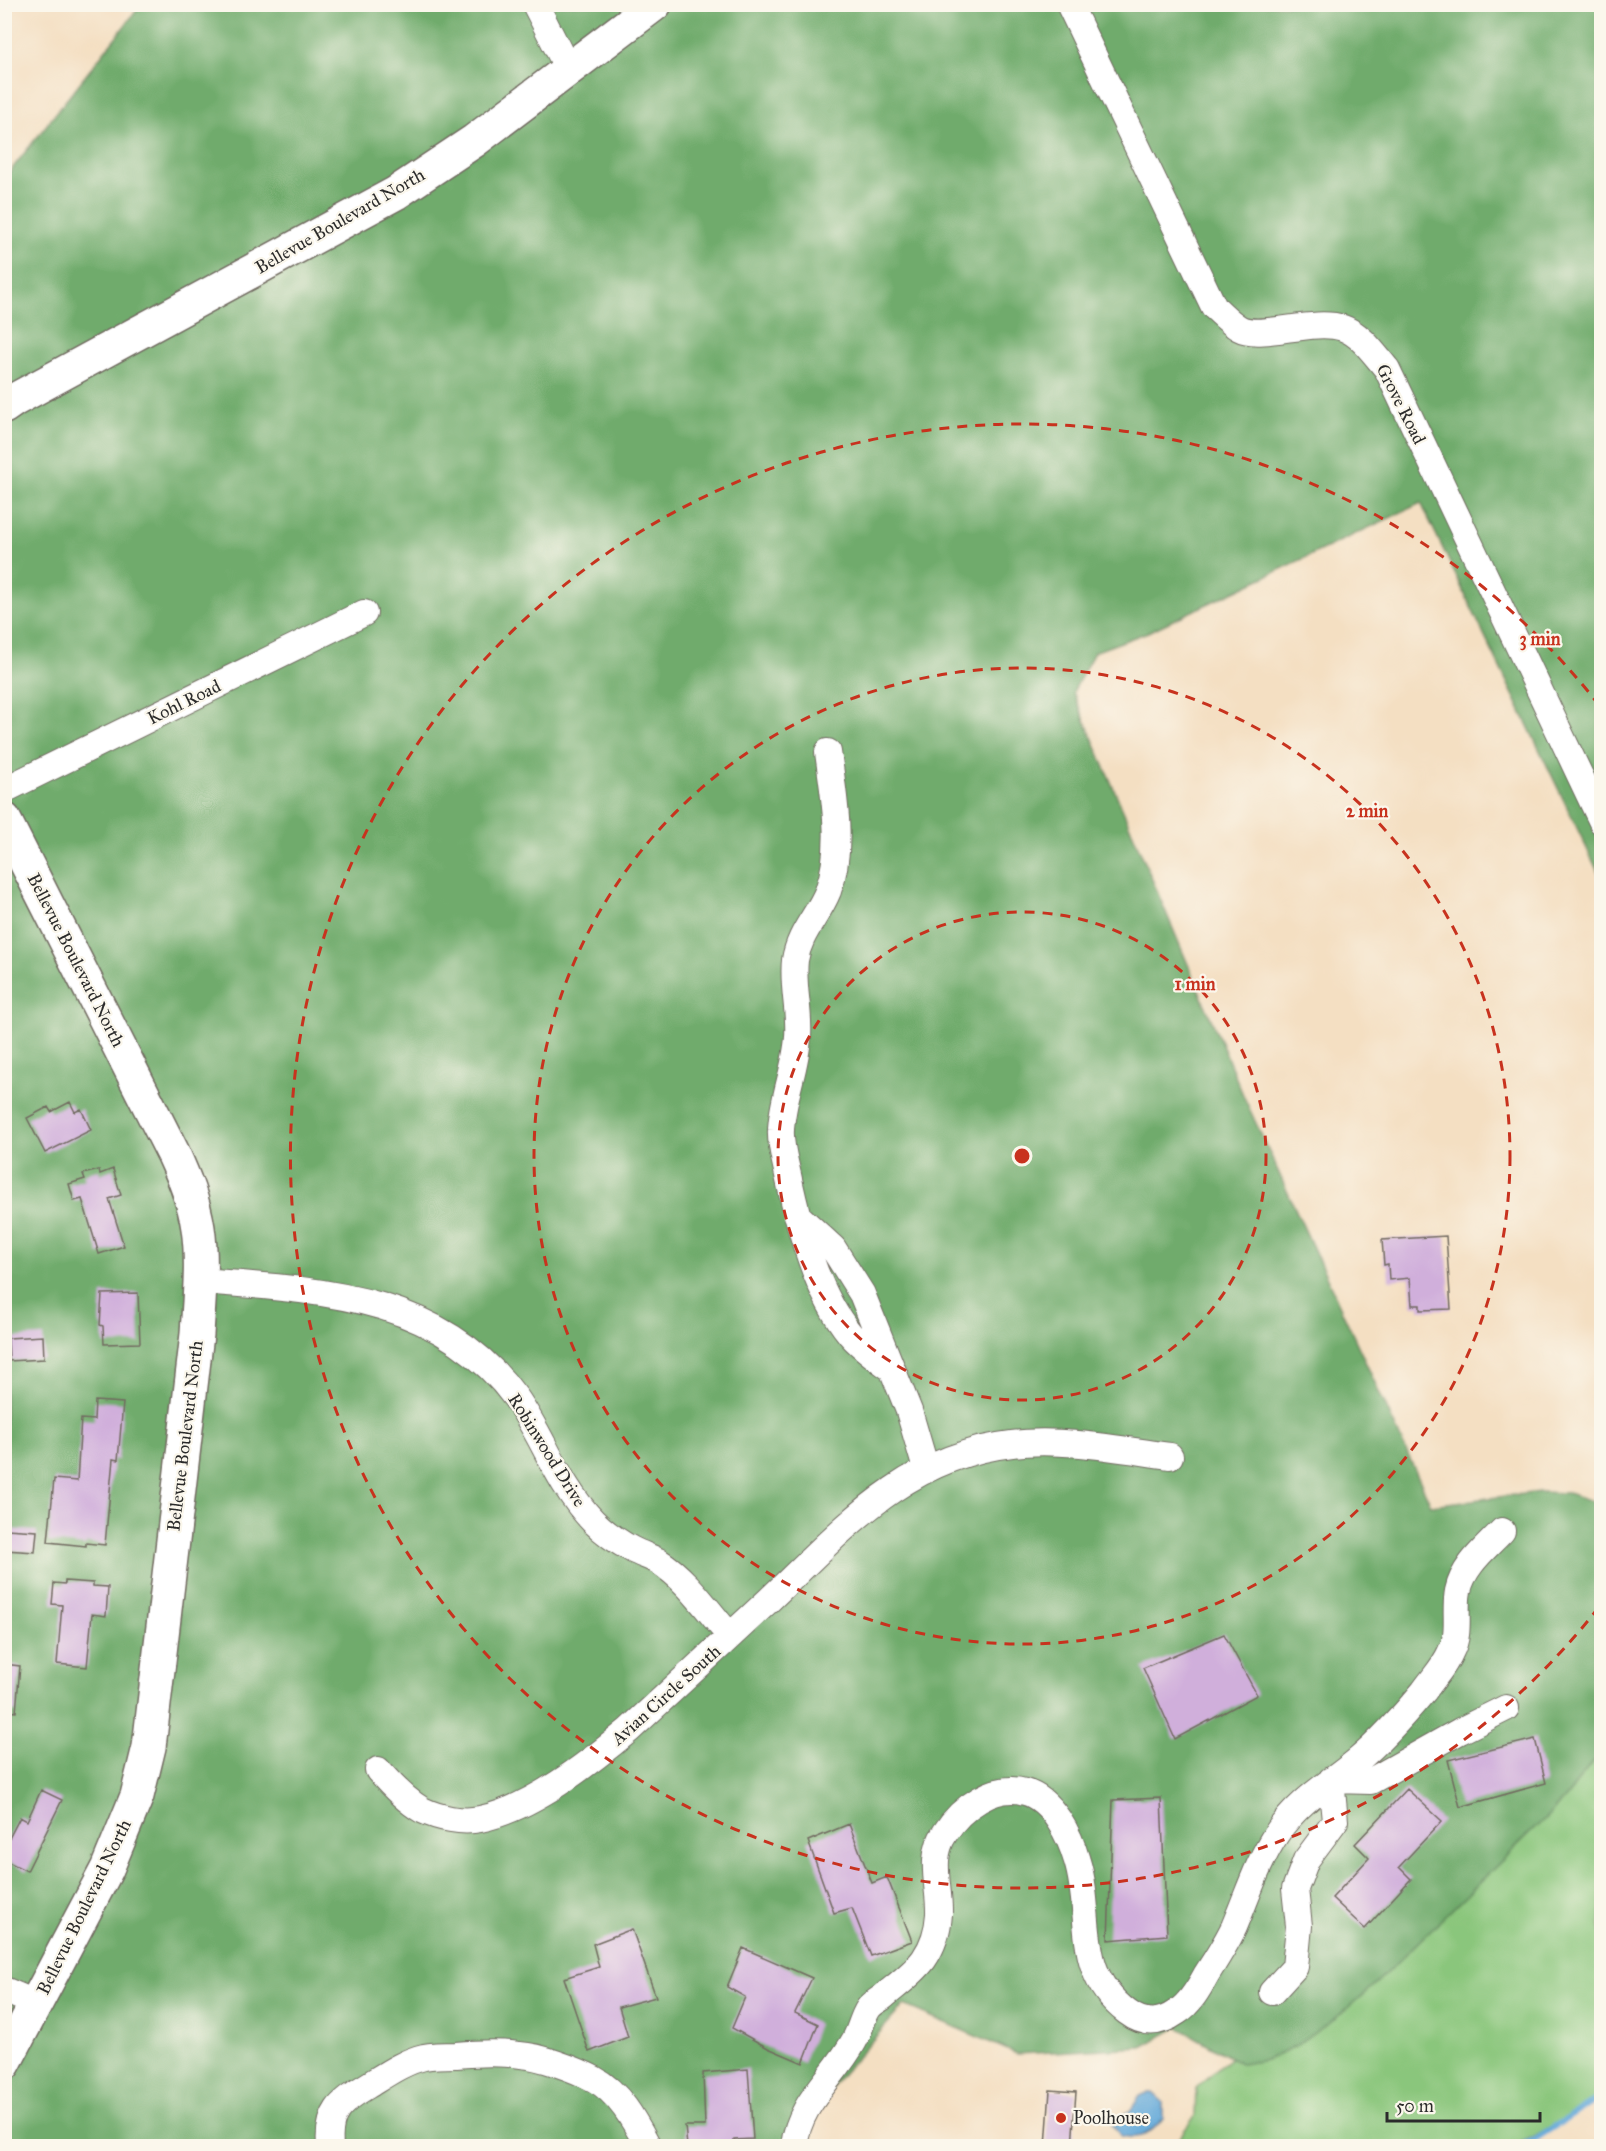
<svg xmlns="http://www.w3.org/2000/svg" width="1606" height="2151" font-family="'IM FELL Great Primer',serif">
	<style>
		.green { fill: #8ac67c; stroke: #5a7854; stroke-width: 1.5 }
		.forest { fill: #6fab6c; stroke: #4d6b4c; stroke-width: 1.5 }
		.water { fill: #64a9d9; stroke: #486a82; stroke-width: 1.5 }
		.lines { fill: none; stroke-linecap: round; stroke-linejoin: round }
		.stream { stroke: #64a9d9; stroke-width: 6 }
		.building { fill: #d0afdb }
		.minor-casing { stroke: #716a60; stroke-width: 28 }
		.major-casing { stroke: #716a60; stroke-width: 36 }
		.minor { stroke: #fff; stroke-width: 26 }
		.major { stroke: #fff; stroke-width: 33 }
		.ring { fill: none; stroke: #c8321e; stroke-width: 3; stroke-dasharray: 10 8 }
		.poi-dot { fill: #c8321e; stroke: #fbf7ec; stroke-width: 2 }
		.labels { text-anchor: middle; stroke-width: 4.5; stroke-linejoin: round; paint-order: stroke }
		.street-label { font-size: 18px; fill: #2b2b2b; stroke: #fbf7ec }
		.poi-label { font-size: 18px; fill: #2b2b2b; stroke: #fbf7ec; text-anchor: start }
		.centre { fill: #c8321e; stroke: #fbf7ec; stroke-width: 3 }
		.ring-label { font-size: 18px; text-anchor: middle; font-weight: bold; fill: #c8321e; stroke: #fbf7ec; stroke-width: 4.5; stroke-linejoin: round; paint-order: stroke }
	</style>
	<rect width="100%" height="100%" fill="#fbf7ec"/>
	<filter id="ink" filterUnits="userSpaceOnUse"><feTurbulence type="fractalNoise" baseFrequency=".0167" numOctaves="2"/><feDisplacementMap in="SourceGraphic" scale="12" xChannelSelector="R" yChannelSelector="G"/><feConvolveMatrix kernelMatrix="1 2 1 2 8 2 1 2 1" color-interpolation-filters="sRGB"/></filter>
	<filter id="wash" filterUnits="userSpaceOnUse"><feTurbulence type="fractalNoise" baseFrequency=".008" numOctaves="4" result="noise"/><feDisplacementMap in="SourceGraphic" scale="24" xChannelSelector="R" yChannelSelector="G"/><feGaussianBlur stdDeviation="1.35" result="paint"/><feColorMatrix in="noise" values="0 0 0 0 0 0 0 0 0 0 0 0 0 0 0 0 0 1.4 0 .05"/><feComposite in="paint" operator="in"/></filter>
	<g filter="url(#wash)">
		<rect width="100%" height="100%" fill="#f4dfc2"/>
		<!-- green -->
		<path class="green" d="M 1601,1654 L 1601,2098 L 1517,2146 L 1173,2146 L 1195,2116 L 1196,2088 L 1492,1828 Z"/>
		<!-- forest -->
		<path class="forest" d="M 141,5 L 1601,5 L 1601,878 L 1421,503 L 1148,632 L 1094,652 L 1073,692 L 1244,1097 L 1431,1505 L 1540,1492 L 1568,1493 L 1592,1501 L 1601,1509 L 1602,1742 L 1596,1758 L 1564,1800 L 1373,1986 L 1337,2017 L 1297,2045 L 1266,2060 L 1242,2064 L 1178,2027 L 1142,2047 L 1017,2054 L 904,2005 L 842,2074 L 818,2108 L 808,2146 L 5,2146 L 4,179 Z"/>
		<!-- water -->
		<path class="water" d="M 1147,2093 L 1153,2093 L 1163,2102 L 1163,2118 C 1151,2134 1141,2140 1121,2136 L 1112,2125 L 1113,2119 L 1130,2111 L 1140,2096 Z"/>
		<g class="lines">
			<!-- stream -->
			<path class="stream" d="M 1524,2146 L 1602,2096"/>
		</g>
		<g id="blocks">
			<!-- building -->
			<path class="building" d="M 70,1102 L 75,1112 L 81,1109 L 91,1130 L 45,1153 L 27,1118 L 48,1107 L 51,1112 Z
				M 113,1169 L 121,1195 L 109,1199 L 124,1246 L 99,1254 L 82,1199 L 74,1201 L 69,1184 L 85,1179 L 83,1174 L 99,1170 L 100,1174 Z
				M 1446,1236 L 1451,1309 L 1420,1310 L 1420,1305 L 1412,1305 L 1410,1278 L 1389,1280 L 1388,1264 L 1384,1265 L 1382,1240 Z
				M 138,1293 L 140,1343 L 104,1344 L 103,1326 L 100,1325 L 102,1294 Z
				M 43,1336 L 44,1359 L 9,1361 L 8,1338 Z
				M 95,1401 L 123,1403 L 118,1460 L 113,1459 L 105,1545 L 86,1543 L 86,1546 L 48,1542 L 54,1479 L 77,1481 L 81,1419 L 94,1420 Z
				M 6,1529 L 37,1531 L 35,1552 L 5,1550 Z
				M 65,1581 L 93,1583 L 93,1586 L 108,1587 L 106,1616 L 92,1614 L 87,1667 L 57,1664 L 62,1605 L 52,1604 L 54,1583 L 65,1584 Z
				M 1224,1634 L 1257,1695 L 1175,1739 L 1143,1668 Z
				M 4,1664 L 20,1666 L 16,1712 L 4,1711 Z
				M 1535,1739 L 1546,1783 L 1460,1807 L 1448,1760 Z
				M 1407,1789 L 1442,1821 L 1399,1867 L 1411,1879 L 1365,1929 L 1332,1898 L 1369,1858 L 1355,1844 Z
				M 41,1790 L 62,1800 L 27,1871 L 4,1860 L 4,1848 L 20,1817 L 27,1821 Z
				M 1161,1798 L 1167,1935 L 1108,1940 L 1113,1800 Z
				M 849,1824 L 872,1883 L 887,1877 L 912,1941 L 871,1956 L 852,1908 L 834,1913 L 808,1841 Z
				M 632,1929 L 656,1997 L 619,2007 L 628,2037 L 589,2052 L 564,1978 L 599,1967 L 593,1944 Z
				M 743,1948 L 812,1978 L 795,2013 L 818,2024 L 803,2063 L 768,2048 L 732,2028 L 745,1997 L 727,1987 Z
				M 748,2069 L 753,2139 L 734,2140 L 734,2146 L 687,2146 L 685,2126 L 705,2126 L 703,2073 Z
				M 1050,2090 L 1076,2092 L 1072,2146 L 1046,2146 Z"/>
		</g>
	</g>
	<g filter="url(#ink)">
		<use href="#blocks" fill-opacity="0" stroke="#716a60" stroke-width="1.5"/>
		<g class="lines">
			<defs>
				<path id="minor" d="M 535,4 L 568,69
					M 1069,4 L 1214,307 C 1222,314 1230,323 1239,328 C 1260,340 1313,318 1343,328 C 1361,334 1375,355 1387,369 L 1602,822
					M 828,752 C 834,797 844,847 828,891 C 818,916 799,933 795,960 C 792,986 800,1011 798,1037 C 796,1069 782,1099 781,1130 C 780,1145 785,1161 788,1175 C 799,1226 816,1293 850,1334 C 862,1348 877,1358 892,1369
					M 4,790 L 364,613
					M 797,1215 L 833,1248 L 862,1294 L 909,1411 L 926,1469
					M 200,1281 C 317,1290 440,1294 516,1398 C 544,1438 558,1485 593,1521 C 605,1533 618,1542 633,1550 C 641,1554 650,1557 658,1561 C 687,1579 708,1611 730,1636
					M 378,1770 C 391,1785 405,1800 422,1810 C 439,1818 462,1823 480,1819 C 531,1809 589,1763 629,1730 C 675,1687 722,1644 769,1600 C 842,1531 904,1456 1012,1444 C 1062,1438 1119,1449 1170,1456
					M 4,1990 L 37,2004
					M 1272,1992 L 1295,1967 L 1299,1926 L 1295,1889 L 1306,1860 L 1335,1821 L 1331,1780 L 1371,1781 L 1460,1731 L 1506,1708
					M 330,2146 C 327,2113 340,2102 367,2086 C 385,2075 403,2062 424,2057 C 434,2055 446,2055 456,2055 C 477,2053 499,2052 520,2055 C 540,2056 577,2070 594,2079 C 620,2093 635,2122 648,2146
					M 794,2146 C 799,2102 834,2078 854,2041 C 860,2031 862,2018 868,2009 C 871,2004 879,2000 884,1996 C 897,1985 914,1973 924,1959 C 933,1946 938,1929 939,1914 C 940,1887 928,1858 945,1833 C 961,1808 994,1783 1025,1792 C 1052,1799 1070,1836 1077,1861 C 1094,1916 1073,1971 1127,2012 C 1144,2025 1160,2024 1177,2012 C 1190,2004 1199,1988 1206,1975 C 1216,1959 1226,1944 1234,1927 C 1247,1897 1258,1861 1277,1833 C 1298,1801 1329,1784 1358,1760 C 1383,1739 1403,1716 1424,1691 C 1433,1678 1445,1666 1451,1651 C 1461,1632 1454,1611 1458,1591 C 1463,1566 1486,1548 1502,1531"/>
				<path id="major" d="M 4,407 L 14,400 L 396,193 L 474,141 L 655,4
					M 4,819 L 173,1153 C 184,1177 194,1201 198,1228 C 203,1262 199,1299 197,1334 L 149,1747 L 137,1796 L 107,1869 L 4,2064"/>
			</defs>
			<!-- minor casing -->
			<use href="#minor" class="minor-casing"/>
			<!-- major casing -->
			<use href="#major" class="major-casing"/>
			<!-- minor -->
			<use href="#minor" class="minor"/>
			<!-- major -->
			<use href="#major" class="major"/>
		</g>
	</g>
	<!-- distance rings -->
	<g class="ring">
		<circle cx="1022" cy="1156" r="244"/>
		<circle cx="1022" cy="1156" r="488"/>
		<path d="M1599 1607A732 732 0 1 1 1599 705"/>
	</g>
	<!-- markers -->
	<circle class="poi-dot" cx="1061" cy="2118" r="6"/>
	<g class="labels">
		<!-- street labels -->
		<g class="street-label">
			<text transform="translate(340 221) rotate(-30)" y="6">Bellevue Boulevard North</text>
			<text transform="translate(1401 404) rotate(63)" y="6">Grove Road</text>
			<text transform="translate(184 702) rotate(-26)" y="6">Kohl Road</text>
			<text transform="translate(76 960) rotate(63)" y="6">Bellevue Boulevard North</text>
			<text transform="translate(185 1436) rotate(-83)" y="6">Bellevue Boulevard North</text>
			<text transform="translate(547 1450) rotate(58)" y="6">Robinwood Drive</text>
			<text transform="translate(666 1695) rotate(-42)" y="6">Avian Circle South</text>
			<text transform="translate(84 1907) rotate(-64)" y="6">Bellevue Boulevard North</text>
		</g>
		<!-- poi labels -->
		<g class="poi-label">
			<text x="1073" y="2124">Poolhouse</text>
		</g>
	</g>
	<circle cx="1022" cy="1156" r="9" class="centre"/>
	<g class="ring-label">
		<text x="1540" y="645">3 min</text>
		<text x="1367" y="817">2 min</text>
		<text x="1195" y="990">1 min</text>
	</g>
	<!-- margin -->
	<rect width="1606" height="2151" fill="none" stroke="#fbf7ec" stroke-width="24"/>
	<!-- scale -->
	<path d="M1387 2112v9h153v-9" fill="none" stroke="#2b2b2b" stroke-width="3"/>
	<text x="1396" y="2112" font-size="18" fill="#2b2b2b" stroke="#fbf7ec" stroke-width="4.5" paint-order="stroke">50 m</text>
</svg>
